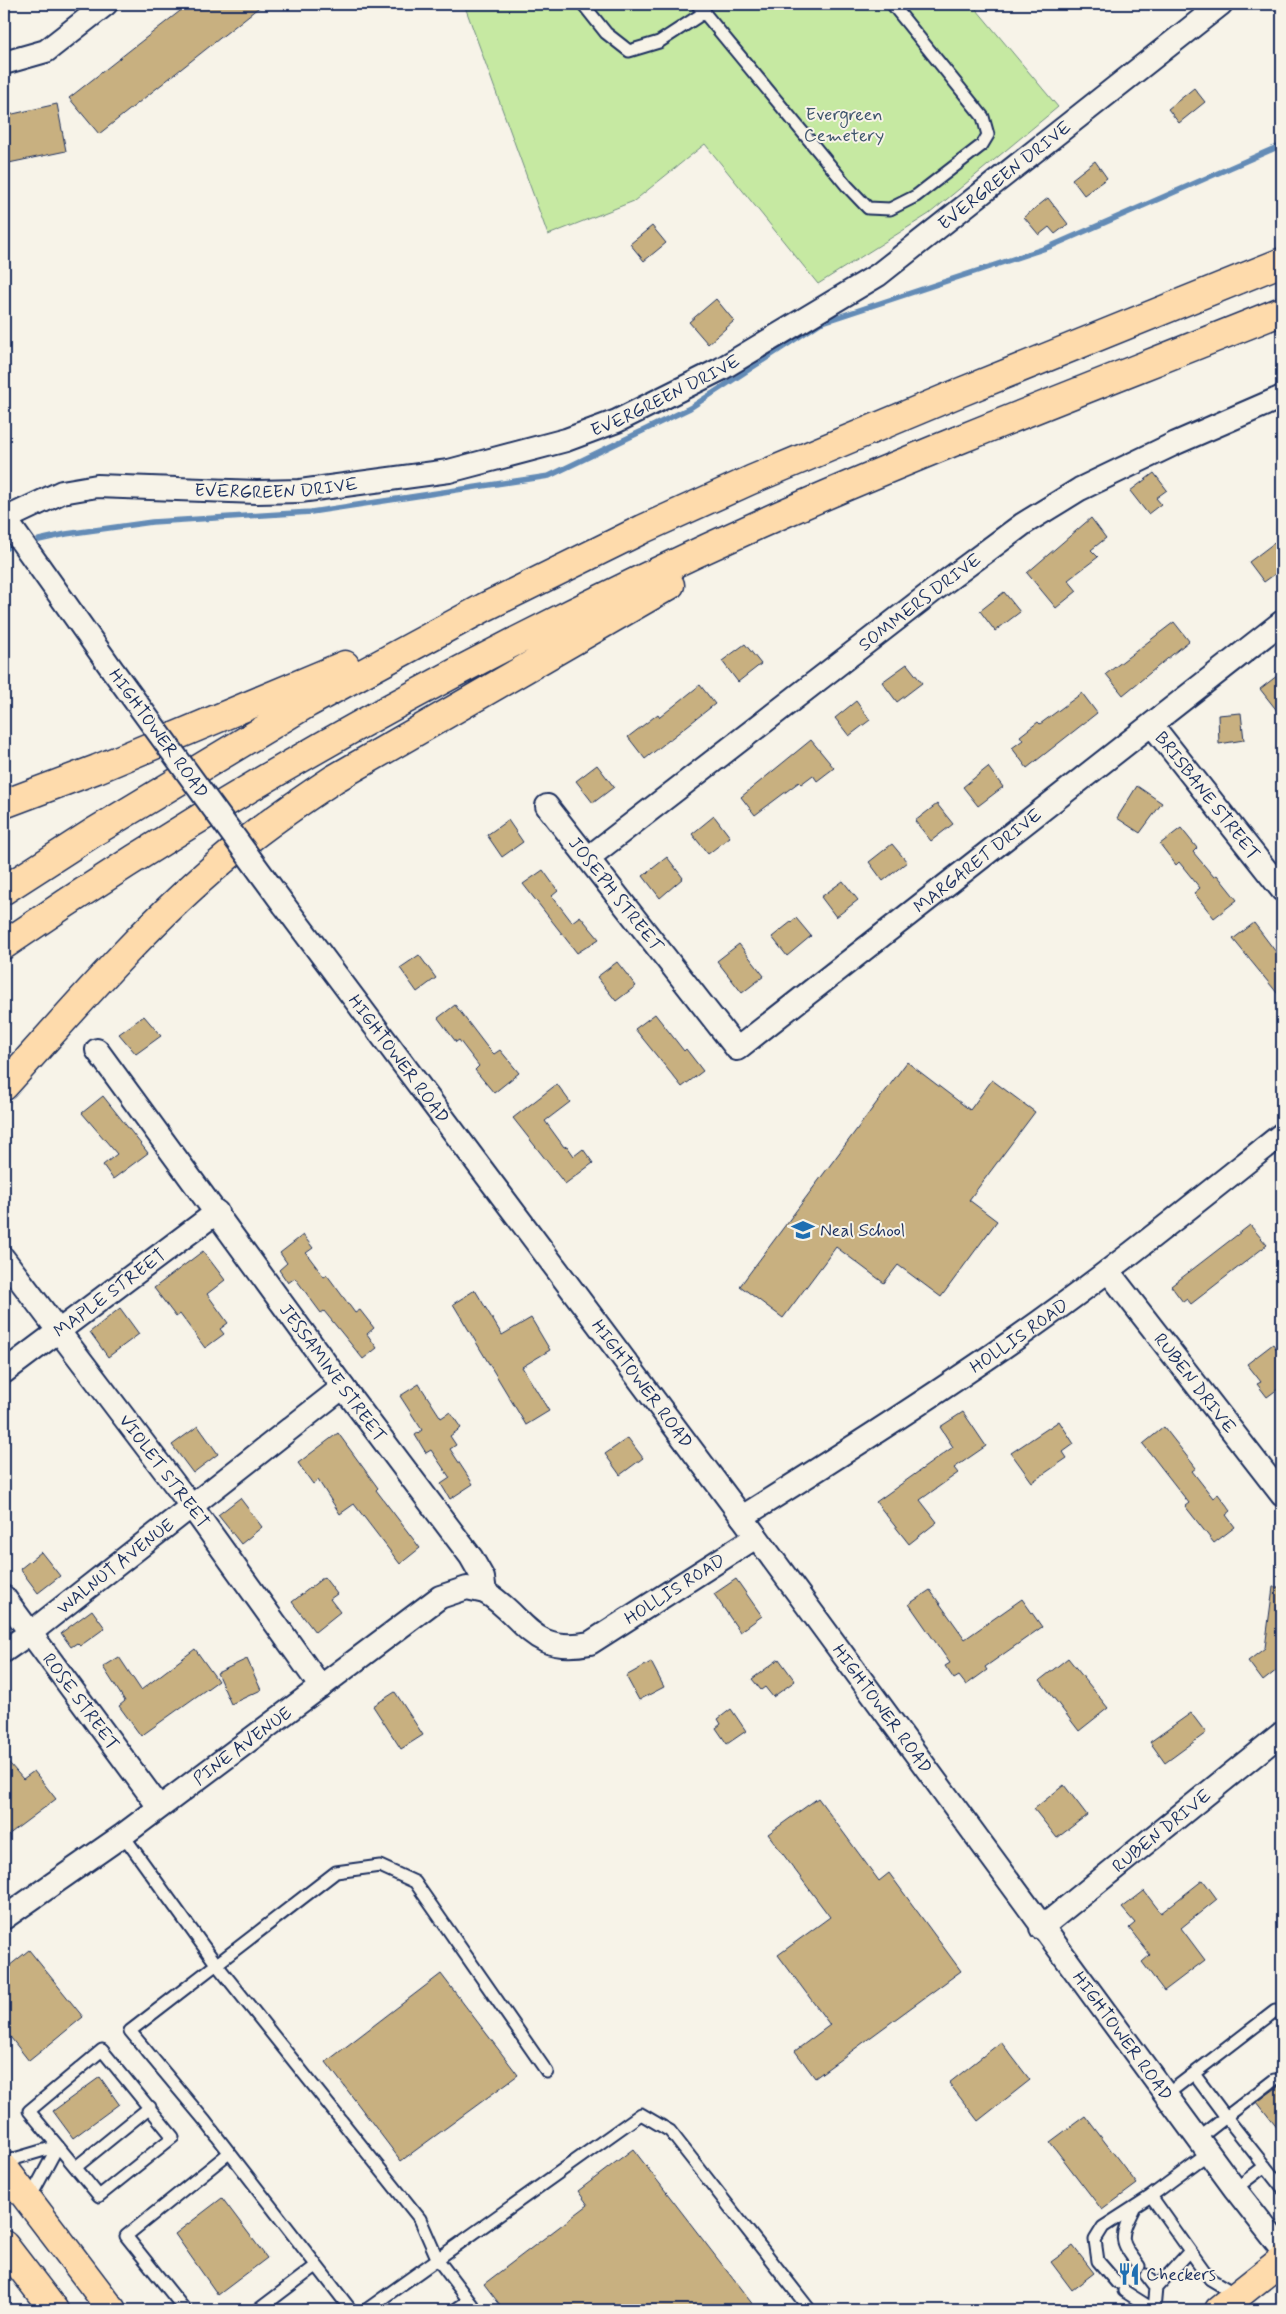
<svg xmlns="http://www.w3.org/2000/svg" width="1286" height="2314" font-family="Mynerve,sans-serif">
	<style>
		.green { fill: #c6e9a2; stroke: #708c80 }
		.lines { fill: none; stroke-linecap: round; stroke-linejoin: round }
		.stream { stroke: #638bb6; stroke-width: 5.5 }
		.building { fill: #c8b080; stroke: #1b2f5e }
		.lane-casing { stroke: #1b2f5e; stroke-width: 15 }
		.street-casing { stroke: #1b2f5e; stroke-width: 26 }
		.primary-casing { stroke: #1b2f5e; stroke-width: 31 }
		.highway-casing { stroke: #1b2f5e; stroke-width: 31 }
		.lane { stroke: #f7f3e8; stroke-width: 11 }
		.street { stroke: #f7f3e8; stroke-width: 22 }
		.primary { stroke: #fedbac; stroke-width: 28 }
		.highway { stroke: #fedbac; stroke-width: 28 }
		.street-bridge-casing { stroke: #1b2f5e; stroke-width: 26; stroke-linecap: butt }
		.street-bridge { stroke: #f7f3e8; stroke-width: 22 }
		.labels { text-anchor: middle; stroke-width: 4; stroke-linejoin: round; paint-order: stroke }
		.park-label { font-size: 18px; fill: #3d546c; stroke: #f7f3e8 }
		.street-label { font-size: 18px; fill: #1b2f5e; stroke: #f7f3e8 }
		.poi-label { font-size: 18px; fill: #1b2f5e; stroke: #f7f3e8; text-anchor: start }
	</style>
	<rect width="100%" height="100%" fill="#f7f3e8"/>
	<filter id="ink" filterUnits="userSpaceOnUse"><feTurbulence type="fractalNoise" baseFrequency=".02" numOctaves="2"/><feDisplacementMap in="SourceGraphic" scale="10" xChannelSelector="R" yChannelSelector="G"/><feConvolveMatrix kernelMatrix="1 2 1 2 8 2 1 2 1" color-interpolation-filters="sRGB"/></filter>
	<g filter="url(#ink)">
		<!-- green -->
		<path class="green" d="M 464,4 L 972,4 L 1058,107 L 929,214 L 818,284 L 705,144 L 634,201 L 548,235 Z"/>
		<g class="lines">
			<!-- stream -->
			<path class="stream" d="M 39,540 L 66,534 L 152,522 L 311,512 L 549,476 L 690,408 L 820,323 L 1049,247 L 1282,145
				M 4,549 L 7,548"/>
		</g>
		<!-- building -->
		<path class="building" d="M 189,4 L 263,4 L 99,134 L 69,98 Z
			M 1194,88 L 1205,102 L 1179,123 L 1168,109 Z
			M 57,104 L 66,151 L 4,164 L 4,116 Z
			M 1095,161 L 1107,178 L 1084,195 L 1072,179 Z
			M 1048,198 L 1068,224 L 1055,234 L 1049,227 L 1039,235 L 1024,217 Z
			M 652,226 L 666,243 L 644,261 L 630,244 Z
			M 716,299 L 734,321 L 708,344 L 689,322 Z
			M 1154,473 L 1167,490 L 1156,498 L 1161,504 L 1148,514 L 1130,491 Z
			M 1091,518 L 1106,538 L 1091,550 L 1098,557 L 1068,580 L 1077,591 L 1056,608 L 1027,573 Z
			M 1274,543 L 1282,555 L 1282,569 L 1264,582 L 1249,562 Z
			M 1004,592 L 1020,612 L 995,631 L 980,611 Z
			M 1174,622 L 1189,641 L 1123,695 L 1106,674 Z
			M 745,644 L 761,664 L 738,682 L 722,661 Z
			M 907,664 L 922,683 L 897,702 L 882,682 Z
			M 1282,672 L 1282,717 L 1260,689 Z
			M 700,685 L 715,704 L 645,759 L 628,737 L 658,714 L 660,717 Z
			M 1082,693 L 1097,713 L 1027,768 L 1012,748 L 1023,740 L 1020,736 L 1038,722 L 1040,724 Z
			M 856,701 L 870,720 L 849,736 L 835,718 Z
			M 1241,713 L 1244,740 L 1219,744 L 1218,715 Z
			M 811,740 L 834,768 L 817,781 L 813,775 L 801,784 L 799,782 L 755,815 L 741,797 Z
			M 597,765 L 614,787 L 593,803 L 576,781 Z
			M 988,767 L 1003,787 L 978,806 L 963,787 Z
			M 1137,786 L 1162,803 L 1140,833 L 1117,818 Z
			M 937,804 L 953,824 L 931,841 L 915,821 Z
			M 714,816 L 730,837 L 708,854 L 692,834 Z
			M 508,820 L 523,842 L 502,857 L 487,835 Z
			M 1181,828 L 1197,848 L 1193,852 L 1214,877 L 1217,875 L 1237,900 L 1214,918 L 1194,893 L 1200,888 L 1179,862 L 1176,865 L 1160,844 Z
			M 892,844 L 907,862 L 883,881 L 869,862 Z
			M 667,857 L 683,878 L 660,898 L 643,876 Z
			M 543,870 L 558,891 L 552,896 L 572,922 L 580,916 L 599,939 L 577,953 L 523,884 Z
			M 843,881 L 858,900 L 836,917 L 821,897 Z
			M 796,918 L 811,936 L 787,956 L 772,937 Z
			M 1254,923 L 1282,960 L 1282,999 L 1233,939 Z
			M 739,944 L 764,976 L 742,993 L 717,961 Z
			M 419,955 L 436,978 L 417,992 L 400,968 Z
			M 617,962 L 636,986 L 616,1001 L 597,977 Z
			M 455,1005 L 487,1047 L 494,1054 L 500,1050 L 519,1073 L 494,1093 L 475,1070 L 479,1066 L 459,1040 L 456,1042 L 438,1018 Z
			M 655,1014 L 684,1051 L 686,1049 L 703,1071 L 682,1087 L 635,1029 Z
			M 144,1016 L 161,1036 L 136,1054 L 119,1034 Z
			M 907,1062 L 970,1110 L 992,1080 L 1035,1112 L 969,1200 L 997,1221 L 941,1297 L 898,1265 L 884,1283 L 836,1247 L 783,1318 L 740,1286 Z
			M 557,1084 L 570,1102 L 545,1121 L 564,1147 L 567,1146 L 574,1156 L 583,1149 L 593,1163 L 565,1184 L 513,1118 Z
			M 103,1096 L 148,1153 L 113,1179 L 103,1165 L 117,1154 L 82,1113 Z
			M 1250,1225 L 1267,1245 L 1191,1304 L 1187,1299 L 1183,1302 L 1171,1286 Z
			M 303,1235 L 313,1248 L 306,1253 L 324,1277 L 327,1275 L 355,1313 L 360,1310 L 374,1328 L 367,1334 L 377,1348 L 363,1359 L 324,1311 L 321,1313 L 295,1278 L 288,1283 L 279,1270 L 287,1263 L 280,1253 Z
			M 203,1251 L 225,1280 L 207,1294 L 228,1323 L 220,1329 L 224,1334 L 205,1348 L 180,1314 L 176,1317 L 154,1288 Z
			M 475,1290 L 502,1335 L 531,1318 L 550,1350 L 522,1367 L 549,1411 L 526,1425 L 453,1304 Z
			M 120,1308 L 139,1334 L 108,1357 L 90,1332 Z
			M 1273,1344 L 1282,1357 L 1282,1386 L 1267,1397 L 1257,1384 L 1261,1382 L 1247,1364 Z
			M 419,1384 L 441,1418 L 450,1412 L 461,1428 L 450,1436 L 456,1445 L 450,1449 L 473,1484 L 450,1499 L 441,1484 L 450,1478 L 431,1450 L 426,1453 L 415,1435 L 422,1430 L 400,1396 Z
			M 963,1412 L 986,1446 L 954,1468 L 958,1473 L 920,1500 L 937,1522 L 909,1544 L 876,1502 L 953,1447 L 940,1427 Z
			M 1059,1421 L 1074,1444 L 1063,1452 L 1067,1458 L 1032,1482 L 1011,1453 Z
			M 198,1426 L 218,1454 L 193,1473 L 172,1445 Z
			M 1164,1427 L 1196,1468 L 1192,1471 L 1213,1498 L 1218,1494 L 1231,1511 L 1226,1515 L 1235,1527 L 1214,1543 L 1185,1506 L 1189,1503 L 1143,1444 Z
			M 338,1433 L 378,1488 L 376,1490 L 420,1548 L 400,1564 L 354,1504 L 340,1514 L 318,1480 L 313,1484 L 298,1463 Z
			M 628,1438 L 643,1458 L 620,1475 L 605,1454 Z
			M 240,1498 L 262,1527 L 241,1544 L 218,1515 Z
			M 41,1552 L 60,1576 L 38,1593 L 20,1569 Z
			M 324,1577 L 337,1594 L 330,1599 L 340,1612 L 315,1632 L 292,1602 Z
			M 736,1579 L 762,1616 L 740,1632 L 714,1594 Z
			M 1273,1587 L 1282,1587 L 1282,1666 L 1263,1681 L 1248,1661 L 1265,1648 Z
			M 930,1590 L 965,1639 L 1022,1599 L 1042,1627 L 985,1667 L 987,1670 L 966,1685 L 959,1676 L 954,1679 L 945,1666 L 950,1663 L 909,1604 Z
			M 92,1610 L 105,1628 L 80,1646 L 77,1643 L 71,1647 L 61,1633 Z
			M 195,1649 L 218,1681 L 141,1736 L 119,1706 L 125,1701 L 103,1667 L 119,1657 L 141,1690 Z
			M 1068,1658 L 1108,1708 L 1079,1731 L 1040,1680 Z
			M 247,1659 L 261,1690 L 231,1704 L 217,1673 Z
			M 779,1659 L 795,1681 L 773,1697 L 765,1687 L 761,1690 L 752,1679 Z
			M 651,1662 L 664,1687 L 639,1700 L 626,1676 Z
			M 395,1692 L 423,1735 L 401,1749 L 373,1706 Z
			M 731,1709 L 746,1731 L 727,1744 L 716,1728 L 721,1724 L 718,1719 Z
			M 1191,1713 L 1206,1733 L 1165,1763 L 1150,1742 Z
			M 4,1757 L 23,1779 L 34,1771 L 56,1799 L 4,1838 Z
			M 1064,1785 L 1087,1815 L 1057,1838 L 1034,1809 Z
			M 818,1798 L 879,1881 L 889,1873 L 961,1971 L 815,2078 L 795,2051 L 830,2025 L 778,1955 L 830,1917 L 768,1834 Z
			M 1203,1880 L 1217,1899 L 1181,1928 L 1205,1960 L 1164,1991 L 1142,1962 L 1150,1955 L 1129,1928 L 1135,1923 L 1122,1908 L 1144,1891 L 1161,1913 Z
			M 29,1950 L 83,2017 L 29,2061 L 4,2029 L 4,1970 Z
			M 441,1974 L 518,2075 L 401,2161 L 326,2062 Z
			M 1001,2042 L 1030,2080 L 978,2121 L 949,2083 Z
			M 100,2077 L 119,2104 L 73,2138 L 53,2111 Z
			M 1281,2079 L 1282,2079 L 1282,2134 L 1257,2102 L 1279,2086 Z
			M 1085,2116 L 1137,2184 L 1102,2210 L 1050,2142 Z
			M 633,2149 L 757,2310 L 504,2310 L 484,2284 L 588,2205 L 578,2191 Z
			M 222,2198 L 267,2258 L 218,2295 L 175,2234 Z
			M 1073,2246 L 1094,2273 L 1072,2290 L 1051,2262 Z"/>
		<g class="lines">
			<defs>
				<path id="lane" d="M 583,4 L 606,33 L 629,51 L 659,42 L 705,12
					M 697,4 L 847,186 L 868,208 L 890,209 L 916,196 L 982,145 L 988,135 L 983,117 L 892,4
					M 123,1835 L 217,1965 L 420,2219 L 438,2260 L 476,2310
					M 102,2050 L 173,2137 L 99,2196 L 29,2111 Z
					M 1194,2074 L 1226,2117 L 1198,2139
					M 1274,2080 L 1226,2117 L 1282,2188
					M 1166,2095 L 1275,2011
					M 4,2162 L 58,2146
					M 76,2167 L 150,2107
					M 1235,2189 L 1265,2166
					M 1151,2196 L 1209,2153
					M 29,2200 L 58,2146
					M 1134,2208 C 1119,2238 1119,2240 1139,2266
					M 1146,2275 L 1156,2288
					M 1117,2283 L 1098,2261 L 1095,2240 L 1103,2227 L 1151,2196 L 1210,2279 L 1237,2295
					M 1124,2291 L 1154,2310
					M 185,2310 L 126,2236 L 229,2153
					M 258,2310 L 316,2266
					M 351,2310 L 205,2121 L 130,2031 L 336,1872 L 380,1866 L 415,1882 L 547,2072
					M 366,2310 L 641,2114 L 670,2131 L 810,2310
					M 455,2310 L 468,2301
					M 1154,2310 L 1156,2288 L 1190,2251"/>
				<g id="street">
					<path d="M 4,63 L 46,51 L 106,4"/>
					<path d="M 4,517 L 114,672"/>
					<path id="s1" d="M 5,519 L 62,492 L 97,486 L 257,492 L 300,491 L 449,471 L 566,440 L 617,421 L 721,369 L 878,275 L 1221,4"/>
					<path id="s2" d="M 1152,725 L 1282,890"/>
					<path id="s3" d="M 547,806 L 737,1049 L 1282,622"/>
					<path id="s4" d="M 588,858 L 933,591 L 1023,524 L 1080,489 L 1176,443 L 1282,397"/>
					<path id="s5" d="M 284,905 L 742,1517 L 1235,2189 L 1282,2249"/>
					<path id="s6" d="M 97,1050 L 343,1387 L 471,1557 L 483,1578 L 485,1592 C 527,1618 530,1655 590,1643 L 756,1537"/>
					<path id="s7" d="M 4,1259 L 192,1507 L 321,1687"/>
					<path id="s8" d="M 1108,1271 L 1282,1495"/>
					<path id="s9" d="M 4,1372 L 217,1212"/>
					<path id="s10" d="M 742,1517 C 835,1459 928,1400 1018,1337 C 1109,1273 1195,1203 1282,1134"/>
					<path id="s11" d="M 4,1597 L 159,1807"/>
					<path id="s12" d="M 4,1651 L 30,1633 L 343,1387"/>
					<path id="s13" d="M 4,1918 L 123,1835 L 440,1597 L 467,1588 L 485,1592"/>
					<path id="s14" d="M 1041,1928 L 1282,1733"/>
				</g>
				<path id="primary" d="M 4,2168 L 112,2310
					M 4,2245 L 54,2310
					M 1219,2310 L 1282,2260"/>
				<path id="highway" d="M 4,804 L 97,769 L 345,665
					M 4,890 L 94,832 L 308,703 L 485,607 L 643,529 L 751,480 L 961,392 L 1282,262
					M 4,945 C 250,776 516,632 789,511 C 952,440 1118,377 1282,311
					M 4,1086 C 74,1009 143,927 223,860 C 258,830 296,804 334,779 L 670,585"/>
			</defs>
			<!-- lane casing -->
			<use href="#lane" class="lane-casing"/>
			<!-- street casing -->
			<use href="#street" class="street-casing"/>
			<!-- primary casing -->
			<use href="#primary" class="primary-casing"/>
			<!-- highway casing -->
			<use href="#highway" class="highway-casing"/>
			<!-- lane -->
			<use href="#lane" class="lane"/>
			<!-- street -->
			<use href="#street" class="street"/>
			<!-- primary -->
			<use href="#primary" class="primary"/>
			<!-- highway -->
			<use href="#highway" class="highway"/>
			<defs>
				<g id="street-bridge">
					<path id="s15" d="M 114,672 L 284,905"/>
				</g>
			</defs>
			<!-- street-bridge casing -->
			<use href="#street-bridge" class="street-bridge-casing"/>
			<!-- street-bridge -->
			<use href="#street-bridge" class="street-bridge"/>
		</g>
	</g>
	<!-- icons -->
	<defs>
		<symbol id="school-bare" viewBox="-9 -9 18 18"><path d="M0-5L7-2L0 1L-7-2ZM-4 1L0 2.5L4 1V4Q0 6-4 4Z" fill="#1f6fb2" stroke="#f7f3e8" stroke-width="2.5" paint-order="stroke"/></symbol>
		<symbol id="restaurant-bare" viewBox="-9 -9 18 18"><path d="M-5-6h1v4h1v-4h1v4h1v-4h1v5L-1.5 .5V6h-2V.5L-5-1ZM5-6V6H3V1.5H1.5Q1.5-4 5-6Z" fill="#1f6fb2" stroke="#f7f3e8" stroke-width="2.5" paint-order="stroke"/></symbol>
	</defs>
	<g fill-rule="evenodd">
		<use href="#school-bare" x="787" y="1214" width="32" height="32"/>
		<use href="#restaurant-bare" x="1113" y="2258" width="32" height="32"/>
	</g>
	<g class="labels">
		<!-- park labels -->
		<g class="park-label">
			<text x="844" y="120">Evergreen<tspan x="844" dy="21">Cemetery</tspan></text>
		</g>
		<!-- street labels -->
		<g class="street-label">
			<text dy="6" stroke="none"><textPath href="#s1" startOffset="1088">EVERGREEN DRIVE</textPath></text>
			<text dy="6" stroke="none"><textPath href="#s1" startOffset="682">EVERGREEN DRIVE</textPath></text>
			<text dy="6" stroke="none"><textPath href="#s1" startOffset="278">EVERGREEN DRIVE</textPath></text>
			<text dy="6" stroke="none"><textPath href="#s4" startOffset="419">SOMMERS DRIVE</textPath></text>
			<text dy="6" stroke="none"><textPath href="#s15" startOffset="76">HIGHTOWER ROAD</textPath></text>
			<text dy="6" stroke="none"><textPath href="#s2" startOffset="90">BRISBANE STREET</textPath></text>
			<text dy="6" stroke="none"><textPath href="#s3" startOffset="614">MARGARET DRIVE</textPath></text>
			<text dy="6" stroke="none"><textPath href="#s3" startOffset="112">JOSEPH STREET</textPath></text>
			<text dy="6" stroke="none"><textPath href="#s5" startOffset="192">HIGHTOWER ROAD</textPath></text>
			<text dy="6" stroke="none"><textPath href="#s9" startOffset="132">MAPLE STREET</textPath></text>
			<text dy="6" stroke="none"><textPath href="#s10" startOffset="331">HOLLIS ROAD</textPath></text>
			<text dy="6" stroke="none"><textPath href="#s6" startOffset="400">JESSAMINE STREET</textPath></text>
			<text dy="6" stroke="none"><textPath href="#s8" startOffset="142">RUBEN DRIVE</textPath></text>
			<text dy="6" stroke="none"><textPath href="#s5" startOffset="598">HIGHTOWER ROAD</textPath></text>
			<text dy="6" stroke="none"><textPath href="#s7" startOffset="266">VIOLET STREET</textPath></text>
			<text dy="6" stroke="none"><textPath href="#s12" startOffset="140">WALNUT AVENUE</textPath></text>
			<text dy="6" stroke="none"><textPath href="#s6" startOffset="892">HOLLIS ROAD</textPath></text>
			<text dy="6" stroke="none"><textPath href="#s11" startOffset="130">ROSE STREET</textPath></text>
			<text dy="6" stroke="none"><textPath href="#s5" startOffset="1002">HIGHTOWER ROAD</textPath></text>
			<text dy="6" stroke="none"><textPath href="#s13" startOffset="294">PINE AVENUE</textPath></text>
			<text dy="6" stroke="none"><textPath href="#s14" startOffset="155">RUBEN DRIVE</textPath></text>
			<text dy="6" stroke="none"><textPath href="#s5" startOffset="1408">HIGHTOWER ROAD</textPath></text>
		</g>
		<!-- poi labels -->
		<g class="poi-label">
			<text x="820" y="1236">Neal School</text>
			<text x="1146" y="2280">Checkers</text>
		</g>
	</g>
	<!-- margin -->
	<rect width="1286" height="2314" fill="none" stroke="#f7f3e8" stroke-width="20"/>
	<rect x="10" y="10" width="1266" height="2294" fill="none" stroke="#1b2f5e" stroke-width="2" filter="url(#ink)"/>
</svg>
